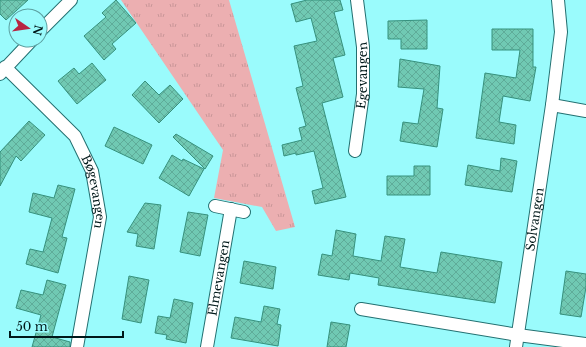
<svg xmlns="http://www.w3.org/2000/svg" width="586" height="347" font-family="'Libre Baskerville',serif">
	<style>
		.grass { fill: url(#grass-tufts) }
		.building { fill: url(#building-cross-hatch); stroke: #36917d }
		.lines { fill: none; stroke-linecap: round; stroke-linejoin: round }
		.street-casing { stroke: #237071; stroke-width: 14 }
		.street { stroke: #fff; stroke-width: 12 }
		.labels { text-anchor: middle; stroke-width: 3; stroke-linejoin: round; paint-order: stroke }
		.street-label { font-size: 12px; fill: #001819; stroke: #9afbfc }
	</style>
	<defs>
		<pattern id="grass-tufts" width="24" height="20" patternUnits="userSpaceOnUse"><rect width="24" height="20" fill="#ecafb1"/><path d="M3 7l-1-3M5 7V3M7 7l1-3M15 17l-1-3M17 17v-4M19 17l1-3" fill="none" stroke="#c99698"/></pattern>
		<pattern id="building-cross-hatch" width="8" height="8" patternUnits="userSpaceOnUse"><rect width="8" height="8" fill="#70c9b3"/><path d="M0 0l8 8M0 8l8-8" fill="none" stroke="#5fac99"/></pattern>
	</defs>
	<rect width="100%" height="100%" fill="#9afbfc"/>
	<!-- grass -->
	<path class="grass" d="M 121,0 L 229,0 L 295,227 L 276,231 L 262,207 L 214,198 L 223,150 Z"/>
	<!-- building -->
	<path class="building" d="M 0,0 L 28,0 L 6,20 L 0,14 Z
		M 116,0 L 136,23 L 112,44 L 116,49 L 104,60 L 84,36 L 106,17 L 102,13 Z
		M 307,0 L 340,0 L 343,10 L 334,12 L 345,55 L 333,58 L 343,97 L 322,103 L 346,197 L 315,204 L 312,191 L 323,188 L 314,151 L 296,155 L 296,153 L 284,156 L 282,145 L 302,140 L 299,128 L 306,126 L 296,88 L 303,86 L 294,46 L 317,41 L 311,18 L 296,22 L 291,4 Z
		M 427,20 L 427,49 L 401,49 L 401,39 L 388,39 L 388,21 Z
		M 492,29 L 533,29 L 533,67 L 536,67 L 530,101 L 503,96 L 499,122 L 516,125 L 514,144 L 476,138 L 485,73 L 516,78 L 520,50 L 492,50 Z
		M 400,59 L 440,66 L 437,108 L 443,109 L 437,147 L 400,141 L 403,122 L 418,124 L 424,89 L 398,87 Z
		M 92,63 L 106,80 L 77,104 L 58,81 L 74,68 L 79,74 Z
		M 145,81 L 159,95 L 170,85 L 183,99 L 159,123 L 132,95 Z
		M 29,121 L 45,135 L 21,161 L 16,156 L 0,186 L 0,152 Z
		M 114,127 L 152,145 L 143,164 L 105,146 Z
		M 176,134 L 213,156 L 205,169 L 173,137 Z
		M 172,155 L 182,161 L 183,159 L 204,169 L 189,196 L 159,178 Z
		M 501,158 L 517,161 L 512,192 L 465,185 L 468,165 L 500,171 Z
		M 414,166 L 430,166 L 430,195 L 387,195 L 387,176 L 414,176 Z
		M 58,185 L 75,189 L 62,237 L 67,238 L 58,273 L 26,264 L 30,249 L 43,252 L 52,218 L 29,212 L 33,193 L 54,198 Z
		M 145,203 L 161,205 L 154,249 L 136,246 L 138,234 L 127,232 Z
		M 188,212 L 208,215 L 200,256 L 180,252 Z
		M 336,230 L 356,234 L 353,256 L 381,261 L 385,236 L 405,239 L 400,267 L 437,273 L 441,252 L 502,262 L 495,303 L 378,285 L 379,278 L 350,273 L 349,280 L 318,275 L 322,254 L 332,256 Z
		M 244,261 L 276,267 L 273,289 L 240,283 Z
		M 566,271 L 586,274 L 586,287 L 581,317 L 560,314 Z
		M 129,276 L 149,280 L 141,323 L 122,319 Z
		M 47,280 L 66,285 L 52,337 L 70,342 L 70,347 L 32,347 L 41,315 L 16,308 L 21,290 L 43,295 Z
		M 174,299 L 193,303 L 186,343 L 166,339 L 167,335 L 155,333 L 158,316 L 170,318 Z
		M 264,306 L 280,309 L 277,324 L 281,325 L 278,346 L 231,338 L 235,317 L 261,322 Z
		M 331,322 L 350,325 L 346,347 L 327,347 Z"/>
	<g class="lines">
		<defs>
			<g id="street">
				<path d="M 40,31 L 71,0"/>
				<path id="s1" d="M 5,67 L 75,136 L 92,171 L 100,217 L 77,347"/>
				<path d="M 0,74 L 32,40"/>
				<path d="M 552,105 L 586,111"/>
				<path id="s2" d="M 355,151 L 363,94 L 363,47 L 357,0"/>
				<path d="M 215,206 L 244,212"/>
				<path d="M 361,309 L 518,335 L 586,344"/>
				<path id="s3" d="M 207,347 L 231,209"/>
				<path id="s4" d="M 516,347 L 552,105 L 561,32 L 558,0"/>
			</g>
		</defs>
		<!-- street casing -->
		<use href="#street" class="street-casing"/>
		<!-- street -->
		<use href="#street" class="street"/>
	</g>
	<g class="labels">
		<!-- street labels -->
		<g class="street-label">
			<text dy="4" stroke="none"><textPath href="#s2" startOffset="76">Egevangen</textPath></text>
			<text dy="4" stroke="none"><textPath href="#s1" startOffset="158">Bøgevangen</textPath></text>
			<text dy="4" stroke="none"><textPath href="#s4" startOffset="129">Solvangen</textPath></text>
			<text dy="4" stroke="none"><textPath href="#s3" startOffset="70">Elmevangen</textPath></text>
		</g>
	</g>
	<!-- north arrow -->
	<g transform="translate(28 28) rotate(103)"><circle r="19" fill="#9afbfc" stroke="#5ca0a1"/>
	<path d="M0-3L7 15L0 10L-7 15Z" fill="#b72542"/>
	<text y="-6" font-size="11" font-weight="bold" text-anchor="middle" fill="#001819">N</text>
	</g>
	<!-- scale -->
	<path d="M10 331v6h113v-6" fill="none" stroke="#001819" stroke-width="2"/>
	<text x="16" y="331" font-size="12" fill="#001819" stroke="#9afbfc" stroke-width="3" paint-order="stroke">50 m</text>
</svg>
